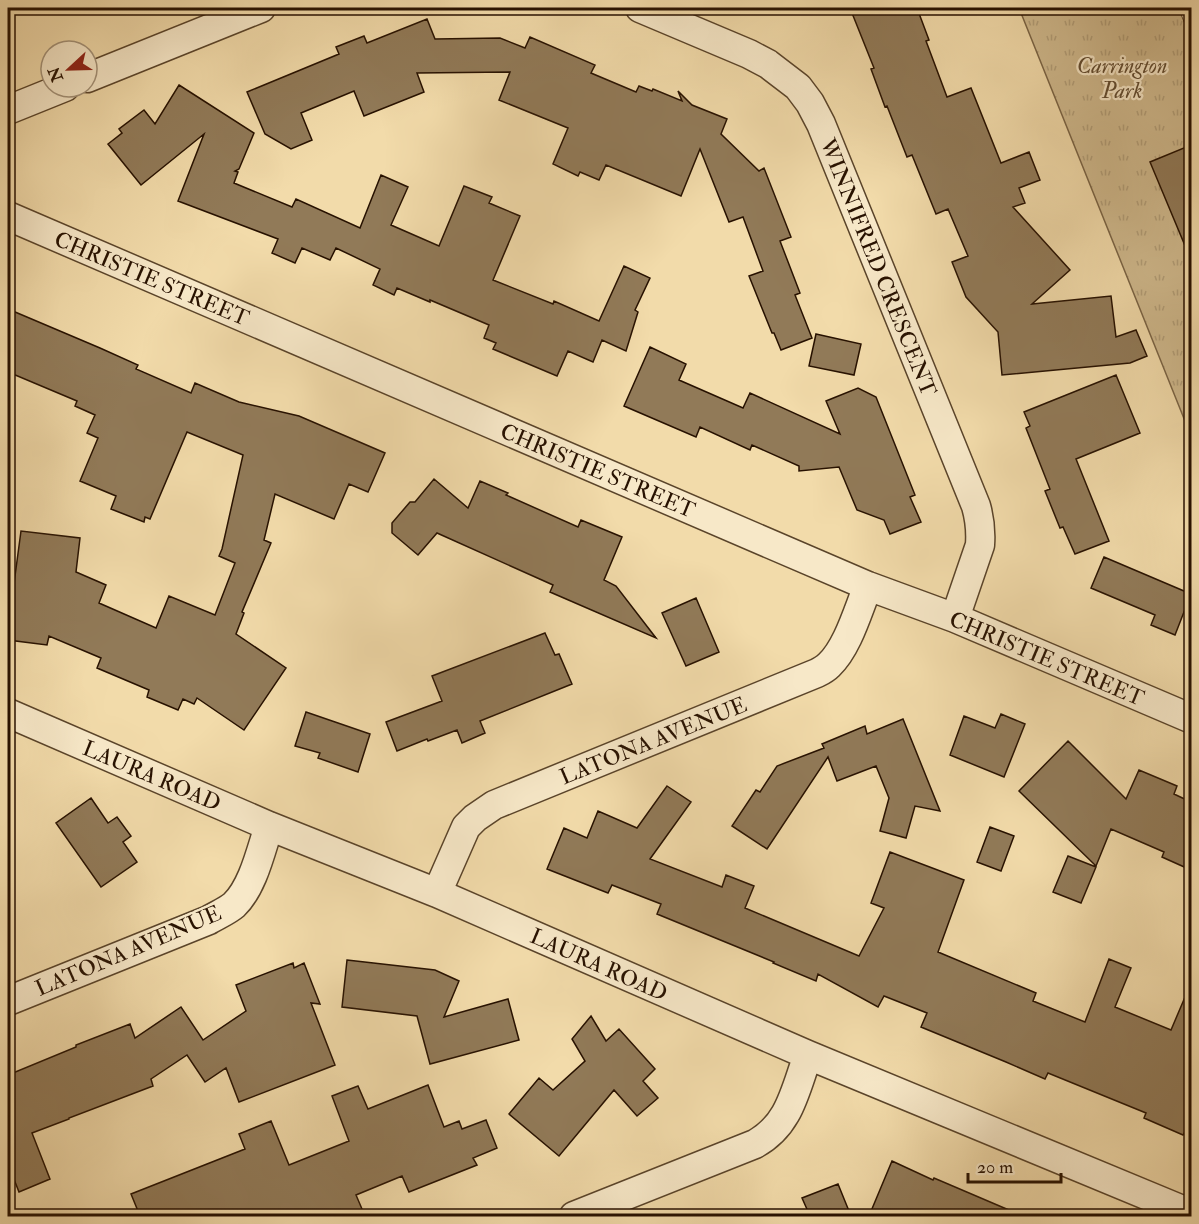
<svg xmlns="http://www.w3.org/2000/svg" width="1199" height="1224" font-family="'IM FELL Double Pica',serif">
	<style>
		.park { fill: url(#park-tufts); stroke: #7b6546; stroke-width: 1.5 }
		.building { fill: #917a58; stroke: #271100; stroke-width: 1.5 }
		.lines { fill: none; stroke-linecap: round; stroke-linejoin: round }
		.service-casing { stroke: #5a442a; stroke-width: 17 }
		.minor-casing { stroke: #5a442a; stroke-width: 31 }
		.service { stroke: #f7e8c8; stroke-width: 15 }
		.minor { stroke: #f7e8c8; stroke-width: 28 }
		.labels { text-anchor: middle; stroke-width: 4.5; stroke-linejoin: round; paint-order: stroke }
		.park-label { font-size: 22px; font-style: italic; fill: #624c31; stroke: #f7e8c8 }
		.street-label { font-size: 22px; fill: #271100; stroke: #f7e8c8 }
	</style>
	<defs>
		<pattern id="park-tufts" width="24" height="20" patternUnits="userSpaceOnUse" patternTransform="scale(1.5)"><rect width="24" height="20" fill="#cfb98d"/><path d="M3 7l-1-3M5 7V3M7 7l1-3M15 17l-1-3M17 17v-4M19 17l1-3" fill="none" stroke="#b29e78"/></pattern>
	</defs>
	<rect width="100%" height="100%" fill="#f2dbaa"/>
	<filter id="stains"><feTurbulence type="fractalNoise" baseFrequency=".00333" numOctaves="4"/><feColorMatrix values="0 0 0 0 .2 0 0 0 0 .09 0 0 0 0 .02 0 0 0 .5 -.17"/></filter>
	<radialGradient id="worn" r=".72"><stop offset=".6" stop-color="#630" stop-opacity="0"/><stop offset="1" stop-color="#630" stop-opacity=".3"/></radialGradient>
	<!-- park -->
	<path class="park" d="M 1019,8 L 1191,8 L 1191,436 Z"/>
	<!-- building -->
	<path class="building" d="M 850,8 L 917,8 L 929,40 L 926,41 L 947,97 L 971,88 L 1001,163 L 1029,152 L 1040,180 L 1019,188 L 1025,203 L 1013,207 L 1070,270 L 1032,304 L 1111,296 L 1116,337 L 1136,330 L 1147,356 L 1130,363 L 1002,375 L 998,332 L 966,297 L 952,262 L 968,256 L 948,209 L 936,214 L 912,155 L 907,157 L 887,106 L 885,107 L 871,69 L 874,68 Z
		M 427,19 L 435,39 L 500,38 L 525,48 L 530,37 L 595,65 L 591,73 L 636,92 L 639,86 L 652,91 L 653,89 L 682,101 L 678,91 L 692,105 L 727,119 L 721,134 L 759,171 L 764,168 L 791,237 L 780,241 L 800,293 L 795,295 L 812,338 L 781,350 L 774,333 L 772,333 L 749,276 L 763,271 L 743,217 L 729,222 L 700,149 L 681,196 L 606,165 L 599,180 L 580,172 L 578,176 L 553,164 L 568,128 L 499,100 L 510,72 L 417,73 L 424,92 L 364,116 L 354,91 L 301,113 L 312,140 L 291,149 L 265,134 L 247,92 L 339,54 L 336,47 L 364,36 L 367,43 Z
		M 179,85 L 254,133 L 239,169 L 235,171 L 238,172 L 234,183 L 292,207 L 296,199 L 360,228 L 381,175 L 408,187 L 391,225 L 439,246 L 464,186 L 492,197 L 489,203 L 520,216 L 493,280 L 553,304 L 554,301 L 599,321 L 624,266 L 650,278 L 635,310 L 638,312 L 626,351 L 602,340 L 593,362 L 568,351 L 557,376 L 493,349 L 496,343 L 484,338 L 489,325 L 430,300 L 430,302 L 397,288 L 394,295 L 373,285 L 380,269 L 336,248 L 330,260 L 302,248 L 295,263 L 272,253 L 278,239 L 178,201 L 204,134 L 141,185 L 108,144 L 122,133 L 119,129 L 144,110 L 155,124 Z
		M 1191,145 L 1191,260 L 1150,162 Z
		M 8,309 L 100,348 L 138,365 L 136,369 L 191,393 L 195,383 L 239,402 L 299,416 L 385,453 L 368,492 L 349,484 L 334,519 L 275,494 L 264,540 L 271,543 L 242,612 L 244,613 L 236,634 L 286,668 L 244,730 L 197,698 L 194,704 L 183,699 L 178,710 L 147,697 L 149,690 L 97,668 L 101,658 L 49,636 L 47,645 L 8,640 L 8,589 L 13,591 L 21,531 L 80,538 L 76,572 L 106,585 L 99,603 L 156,628 L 169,596 L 215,615 L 235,563 L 219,556 L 222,549 L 243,455 L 187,432 L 150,519 L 145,517 L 144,522 L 111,509 L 116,496 L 80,481 L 98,438 L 87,433 L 95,415 L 75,406 L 77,401 L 8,372 Z
		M 816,334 L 861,344 L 854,375 L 809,366 Z
		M 650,347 L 686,364 L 679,380 L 743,408 L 750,393 L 840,434 L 826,401 L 858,388 L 876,397 L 915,495 L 910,497 L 921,522 L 890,534 L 884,520 L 857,510 L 839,467 L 799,471 L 799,466 L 752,445 L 750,450 L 700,427 L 696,437 L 624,406 Z
		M 1116,375 L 1140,433 L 1076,459 L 1109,541 L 1075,554 L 1063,527 L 1060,528 L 1045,491 L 1050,489 L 1026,428 L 1030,426 L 1024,412 Z
		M 434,479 L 468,508 L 480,481 L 508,493 L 506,495 L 578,527 L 581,520 L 622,537 L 604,580 L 616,586 L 656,638 L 550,592 L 553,585 L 437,533 L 418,555 L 392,533 L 392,523 L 410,502 L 415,502 Z
		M 1104,557 L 1191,594 L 1175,635 L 1151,625 L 1155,615 L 1091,588 Z
		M 696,598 L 719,652 L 686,666 L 662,613 Z
		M 545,633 L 555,655 L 559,654 L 572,684 L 480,721 L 485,733 L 462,743 L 457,730 L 428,741 L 427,739 L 397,751 L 386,722 L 442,701 L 432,676 Z
		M 306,712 L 370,734 L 358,772 L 318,758 L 320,753 L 295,746 Z
		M 1001,714 L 1025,724 L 1004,777 L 950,755 L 964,716 L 995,728 Z
		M 903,719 L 940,811 L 915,806 L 906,838 L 880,831 L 889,798 L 876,766 L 837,781 L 828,757 L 767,849 L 732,826 L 756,790 L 760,792 L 777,766 L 824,748 L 822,744 L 865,726 L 867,734 Z
		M 1068,741 L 1126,799 L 1139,770 L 1177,786 L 1174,794 L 1191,802 L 1191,870 L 1162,857 L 1164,852 L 1111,829 L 1096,866 L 1019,791 Z
		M 667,786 L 691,802 L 650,859 L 722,887 L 726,875 L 754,886 L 745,908 L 859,956 L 884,908 L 871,903 L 890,852 L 964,880 L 938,952 L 1036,993 L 1033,1001 L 1085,1022 L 1109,959 L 1131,968 L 1115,1007 L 1171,1030 L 1191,983 L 1191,1132 L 1186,1130 L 1183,1135 L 1144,1118 L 1146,1113 L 1048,1073 L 1045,1079 L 1006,1062 L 921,1027 L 927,1013 L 884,996 L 878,1007 L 818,974 L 816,981 L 773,963 L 774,962 L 657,914 L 661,904 L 612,885 L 608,893 L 547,869 L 564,828 L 587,838 L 598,811 L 637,828 Z
		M 91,798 L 108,823 L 117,817 L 131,836 L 123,842 L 137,862 L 101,887 L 56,823 Z
		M 990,827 L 1014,836 L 1001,871 L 977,862 Z
		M 1068,856 L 1096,867 L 1081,903 L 1053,892 Z
		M 347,960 L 435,970 L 459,981 L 444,1017 L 508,999 L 519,1040 L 430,1064 L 417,1016 L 342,1007 Z
		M 293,963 L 294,968 L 304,963 L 320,1004 L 311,1003 L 335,1065 L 239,1102 L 226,1068 L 205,1082 L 187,1055 L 151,1079 L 153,1086 L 69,1118 L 69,1119 L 32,1133 L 50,1179 L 19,1192 L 8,1164 L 8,1075 L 76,1047 L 76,1045 L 130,1024 L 135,1038 L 181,1007 L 203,1040 L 246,1011 L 236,985 Z
		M 591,1016 L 606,1041 L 619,1029 L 655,1069 L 643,1081 L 658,1098 L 637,1116 L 614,1090 L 559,1156 L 509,1114 L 539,1078 L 553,1090 L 585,1061 L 572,1039 Z
		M 428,1085 L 444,1127 L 459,1121 L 462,1129 L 486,1120 L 497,1148 L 473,1158 L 477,1165 L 409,1192 L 402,1176 L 356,1195 L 365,1216 L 140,1216 L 131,1194 L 245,1149 L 239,1134 L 271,1121 L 289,1165 L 349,1141 L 332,1096 L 358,1086 L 368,1109 Z
		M 892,1161 L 933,1180 L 934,1178 L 1023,1216 L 869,1216 Z
		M 838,1184 L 851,1216 L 810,1216 L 802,1198 Z"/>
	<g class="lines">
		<defs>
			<path id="service" d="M 1187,8 L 1192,20"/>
			<path id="minor" d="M 640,8 L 749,54 L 768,64 L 798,87 L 810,103 L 821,124 L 976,506 C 980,520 981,531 980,545 L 955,618
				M 87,78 L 261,8
				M 8,110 L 65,87
				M 8,216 L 868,586 L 955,618 L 1192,719
				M 8,713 L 269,826 L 437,893 L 808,1055 L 1192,1214
				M 437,893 L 466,827 L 475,818 L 494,805 L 817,673 C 821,671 826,668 829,665 C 848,647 858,610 868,586
				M 8,1001 L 209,920 C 217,915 227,911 234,905 C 253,887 261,850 269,826
				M 574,1216 L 755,1144 C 790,1125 795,1090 808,1055"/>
		</defs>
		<!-- service casing -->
		<use href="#service" class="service-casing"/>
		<!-- minor casing -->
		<use href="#minor" class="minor-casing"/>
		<!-- service -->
		<use href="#service" class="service"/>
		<!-- minor -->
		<use href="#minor" class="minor"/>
	</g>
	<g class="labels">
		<!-- park labels -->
		<g class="park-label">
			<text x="1122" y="73">Carrington<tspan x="1122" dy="25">Park</tspan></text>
		</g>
		<!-- street labels -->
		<g class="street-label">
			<text transform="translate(879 267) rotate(68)" y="8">WINNIFRED CRESCENT</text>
			<text transform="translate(152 278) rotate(23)" y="8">CHRISTIE STREET</text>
			<text transform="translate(598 470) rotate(23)" y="8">CHRISTIE STREET</text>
			<text transform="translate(1047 658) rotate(23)" y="8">CHRISTIE STREET</text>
			<text transform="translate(653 740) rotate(-22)" y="8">LATONA AVENUE</text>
			<text transform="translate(152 775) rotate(23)" y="8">LAURA ROAD</text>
			<text transform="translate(128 950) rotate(-23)" y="8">LATONA AVENUE</text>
			<text transform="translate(599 964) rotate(24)" y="8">LAURA ROAD</text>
		</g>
	</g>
	<!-- margin -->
	<rect width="1199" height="1224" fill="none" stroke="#f2dbaa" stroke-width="30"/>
	<rect x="9" y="9" width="1181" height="1206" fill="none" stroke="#271100" stroke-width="3"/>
	<rect x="15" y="15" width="1169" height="1194" fill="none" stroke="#271100" stroke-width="1.5"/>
	<!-- north arrow -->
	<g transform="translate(69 69) rotate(248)"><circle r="28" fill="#f7e8c8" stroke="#a49278" stroke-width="1.5"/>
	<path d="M0-4.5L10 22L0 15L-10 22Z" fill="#8f2418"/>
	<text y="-9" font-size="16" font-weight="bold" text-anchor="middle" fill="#271100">N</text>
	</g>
	<!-- scale -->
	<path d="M968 1173v9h93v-9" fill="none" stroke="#271100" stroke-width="3"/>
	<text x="977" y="1173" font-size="18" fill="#271100" stroke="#f7e8c8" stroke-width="4.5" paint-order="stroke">20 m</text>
	<rect width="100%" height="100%" filter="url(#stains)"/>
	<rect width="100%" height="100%" fill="url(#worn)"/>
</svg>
